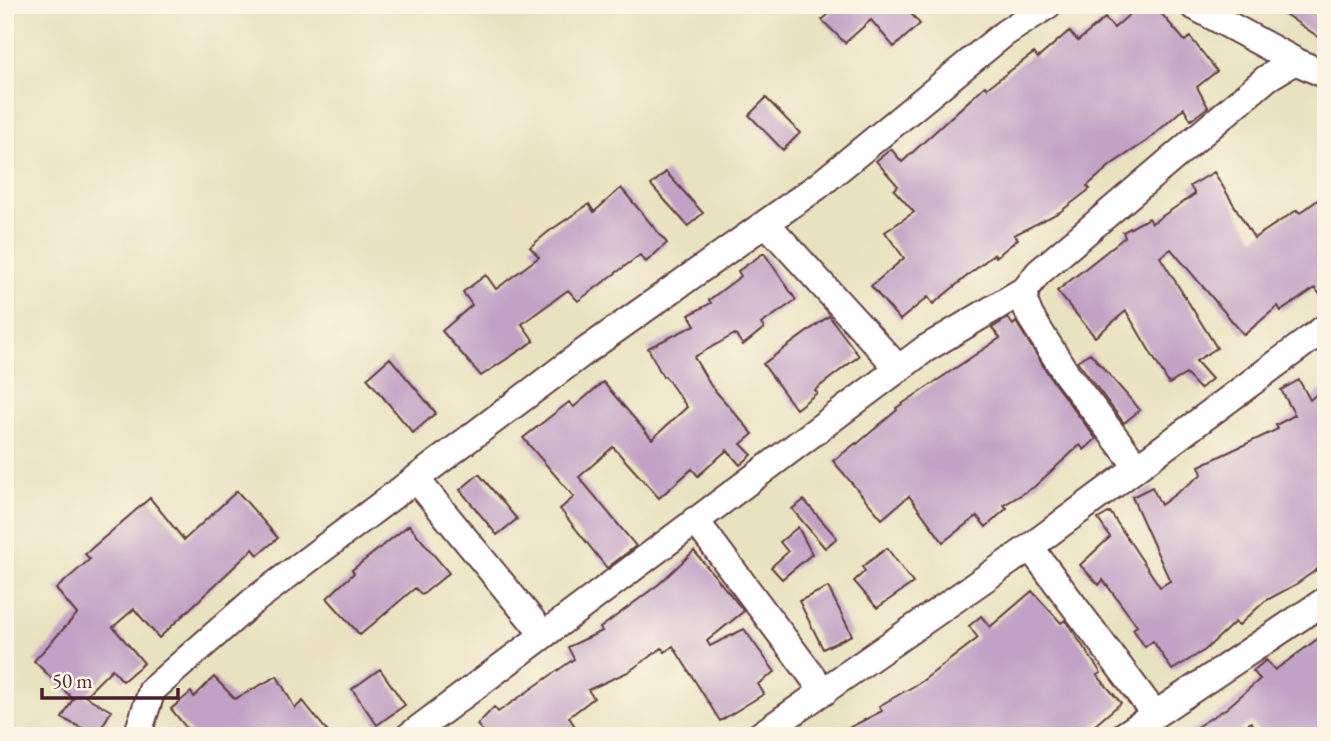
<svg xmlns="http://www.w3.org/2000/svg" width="1331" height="741" font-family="'EB Garamond',serif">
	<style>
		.building { fill: #c1a1c5 }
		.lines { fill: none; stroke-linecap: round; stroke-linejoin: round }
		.minor-casing { stroke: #623c41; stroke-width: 30 }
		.minor { stroke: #fff; stroke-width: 26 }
	</style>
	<rect width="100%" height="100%" fill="#fcf5e5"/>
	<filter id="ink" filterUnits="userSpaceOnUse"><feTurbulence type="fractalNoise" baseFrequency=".0143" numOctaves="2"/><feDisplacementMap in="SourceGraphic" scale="14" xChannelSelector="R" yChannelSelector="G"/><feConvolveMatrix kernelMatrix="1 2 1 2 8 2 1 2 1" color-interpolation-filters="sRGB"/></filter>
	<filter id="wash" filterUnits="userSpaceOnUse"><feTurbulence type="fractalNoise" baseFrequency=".00686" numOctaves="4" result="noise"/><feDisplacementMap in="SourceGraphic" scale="28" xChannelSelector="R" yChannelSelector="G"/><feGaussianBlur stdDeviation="1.57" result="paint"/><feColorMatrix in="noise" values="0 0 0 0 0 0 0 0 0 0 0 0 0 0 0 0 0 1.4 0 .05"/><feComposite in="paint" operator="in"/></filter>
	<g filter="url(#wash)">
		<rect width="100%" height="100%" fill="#e9e2c0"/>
		<g id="blocks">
			<!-- building -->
			<path class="building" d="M 839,5 L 904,5 L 920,24 L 894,47 L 871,20 L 845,43 L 822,20 Z
				M 1140,5 L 1154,5 L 1185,41 L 1190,37 L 1217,71 L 1197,87 L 1208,107 L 1191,120 L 1184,108 L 1147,141 L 1112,164 L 1087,186 L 1090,189 L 1060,212 L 1014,235 L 1018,239 L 996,257 L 994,254 L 933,304 L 928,297 L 900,320 L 871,286 L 904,258 L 885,232 L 914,212 L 894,190 L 898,186 L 876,161 L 891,149 L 902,162 L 985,86 L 987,88 L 1034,53 L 1038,58 L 1069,31 L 1078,41 L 1105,18 L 1114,28 Z
				M 1272,5 L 1326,5 L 1326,42 L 1295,21 Z
				M 766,98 L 800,133 L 783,150 L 749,115 Z
				M 666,172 L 703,213 L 688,226 L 651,185 Z
				M 1214,172 L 1254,238 L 1297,210 L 1300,213 L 1326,194 L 1326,303 L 1315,288 L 1281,311 L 1278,306 L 1244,335 L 1171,249 L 1160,257 L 1217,348 L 1196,361 L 1212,379 L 1200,389 L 1186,374 L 1169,384 L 1126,311 L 1095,337 L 1057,291 L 1125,237 L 1123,232 L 1149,218 L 1152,223 L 1195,194 L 1190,186 Z
				M 621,188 L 667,243 L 646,262 L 640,255 L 578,301 L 568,290 L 522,324 L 534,341 L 481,376 L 442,331 L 472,305 L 463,292 L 486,275 L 496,289 L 539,257 L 530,247 L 548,232 L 589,204 L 594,212 Z
				M 764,253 L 796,300 L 761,324 L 764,328 L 743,345 L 735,334 L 694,357 L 711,386 L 753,434 L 741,444 L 752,455 L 740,465 L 727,450 L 698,476 L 692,469 L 659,498 L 613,447 L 579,477 L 636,546 L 607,568 L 560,509 L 574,497 L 523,438 L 569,402 L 574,407 L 603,382 L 652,439 L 687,407 L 665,376 L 663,377 L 648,348 L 695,325 L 689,315 L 711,303 L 709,300 L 741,276 L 738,271 Z
				M 829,316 L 859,356 L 815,390 L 817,393 L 796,409 L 763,364 Z
				M 1008,318 L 1013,325 L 1016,322 L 1054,383 L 1096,439 L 1084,450 L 1080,445 L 1034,487 L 1004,505 L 1007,508 L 986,527 L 977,516 L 943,542 L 909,496 L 882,519 L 833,461 L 856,443 L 857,444 L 897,410 L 896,408 L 1000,338 L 992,328 Z
				M 1090,353 L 1140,410 L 1124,423 L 1077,361 Z
				M 390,358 L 436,413 L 413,433 L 367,378 Z
				M 1299,380 L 1310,400 L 1326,386 L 1326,563 L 1295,585 L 1265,601 L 1238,626 L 1235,622 L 1205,650 L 1172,670 L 1153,641 L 1145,647 L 1133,629 L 1137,626 L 1103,580 L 1099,585 L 1080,565 L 1110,537 L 1098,519 L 1110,512 L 1160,587 L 1170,581 L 1132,497 L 1152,487 L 1161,505 L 1202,474 L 1199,466 L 1278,429 L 1276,425 L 1295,415 L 1281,390 Z
				M 479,474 L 517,519 L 497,535 L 460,490 Z
				M 237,491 L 278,538 L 258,555 L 253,549 L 159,638 L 134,609 L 113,627 L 144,663 L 123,681 L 112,669 L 85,696 L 111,711 L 97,736 L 62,718 L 73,699 L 34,661 L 77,614 L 56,589 L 90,559 L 85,554 L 150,498 L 184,540 Z
				M 804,500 L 837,538 L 825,548 L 792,509 Z
				M 409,525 L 449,573 L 422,595 L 415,588 L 360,635 L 327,598 L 354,573 L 352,570 Z
				M 798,527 L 812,554 L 782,579 L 771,567 L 788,552 L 780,542 Z
				M 887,548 L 913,583 L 877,608 L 854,581 L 865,571 L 862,567 Z
				M 694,551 L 744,611 L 707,641 L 710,646 L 744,629 L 775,672 L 758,684 L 764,694 L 720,721 L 673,646 L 665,652 L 662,648 L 628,672 L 588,690 L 594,698 L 569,717 L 581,736 L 488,736 L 477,725 L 494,707 L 498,712 L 574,659 L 568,647 L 602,631 L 600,628 L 659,584 Z
				M 828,587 L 852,635 L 823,649 L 799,601 Z
				M 1032,591 L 1061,623 L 1065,620 L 1101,673 L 1097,675 L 1121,703 L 1087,732 L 1085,729 L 1076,736 L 833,736 L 882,711 L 879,706 L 921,682 L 978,638 L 969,626 L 981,616 L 990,627 Z
				M 1319,638 L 1326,648 L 1326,736 L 1263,736 L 1251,722 L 1231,736 L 1182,736 L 1227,708 L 1260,679 L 1253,671 L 1266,660 L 1275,670 Z
				M 380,669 L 405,705 L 377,725 L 352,689 Z
				M 277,676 L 295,708 L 303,701 L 331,736 L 193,736 L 171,709 L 191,692 L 194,697 L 214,677 L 235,699 Z"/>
		</g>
	</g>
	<g filter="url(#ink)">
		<use href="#blocks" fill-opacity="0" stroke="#623c41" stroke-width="2"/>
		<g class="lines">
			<defs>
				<path id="minor" d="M 1192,5 L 1295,61
					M 766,223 L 899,369
					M 1137,466 L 1067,375 L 1030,316 L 1024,301 L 1026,289 L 1038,273 L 1267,78 L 1295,61 L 1326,75
					M 416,479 L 544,635
					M 695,520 L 824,692
					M 1030,547 L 1154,713
					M 137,736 L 152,690 L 252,602 L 584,352 L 818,186 L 1005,33 L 1048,5
					M 409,736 L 925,349 L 1026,289
					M 759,736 L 1030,547 L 1326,327
					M 1123,736 L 1326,600"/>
			</defs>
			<!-- minor casing -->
			<use href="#minor" class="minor-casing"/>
			<!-- minor -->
			<use href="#minor" class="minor"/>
		</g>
	</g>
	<!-- margin -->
	<rect width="1331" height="741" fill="none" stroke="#fcf5e5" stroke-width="28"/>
	<!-- scale -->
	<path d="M42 688v10h136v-10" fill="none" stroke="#4a1f2b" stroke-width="3.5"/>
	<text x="52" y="688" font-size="21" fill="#4a1f2b" stroke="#fcf5e5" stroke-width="5" paint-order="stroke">50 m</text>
</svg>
